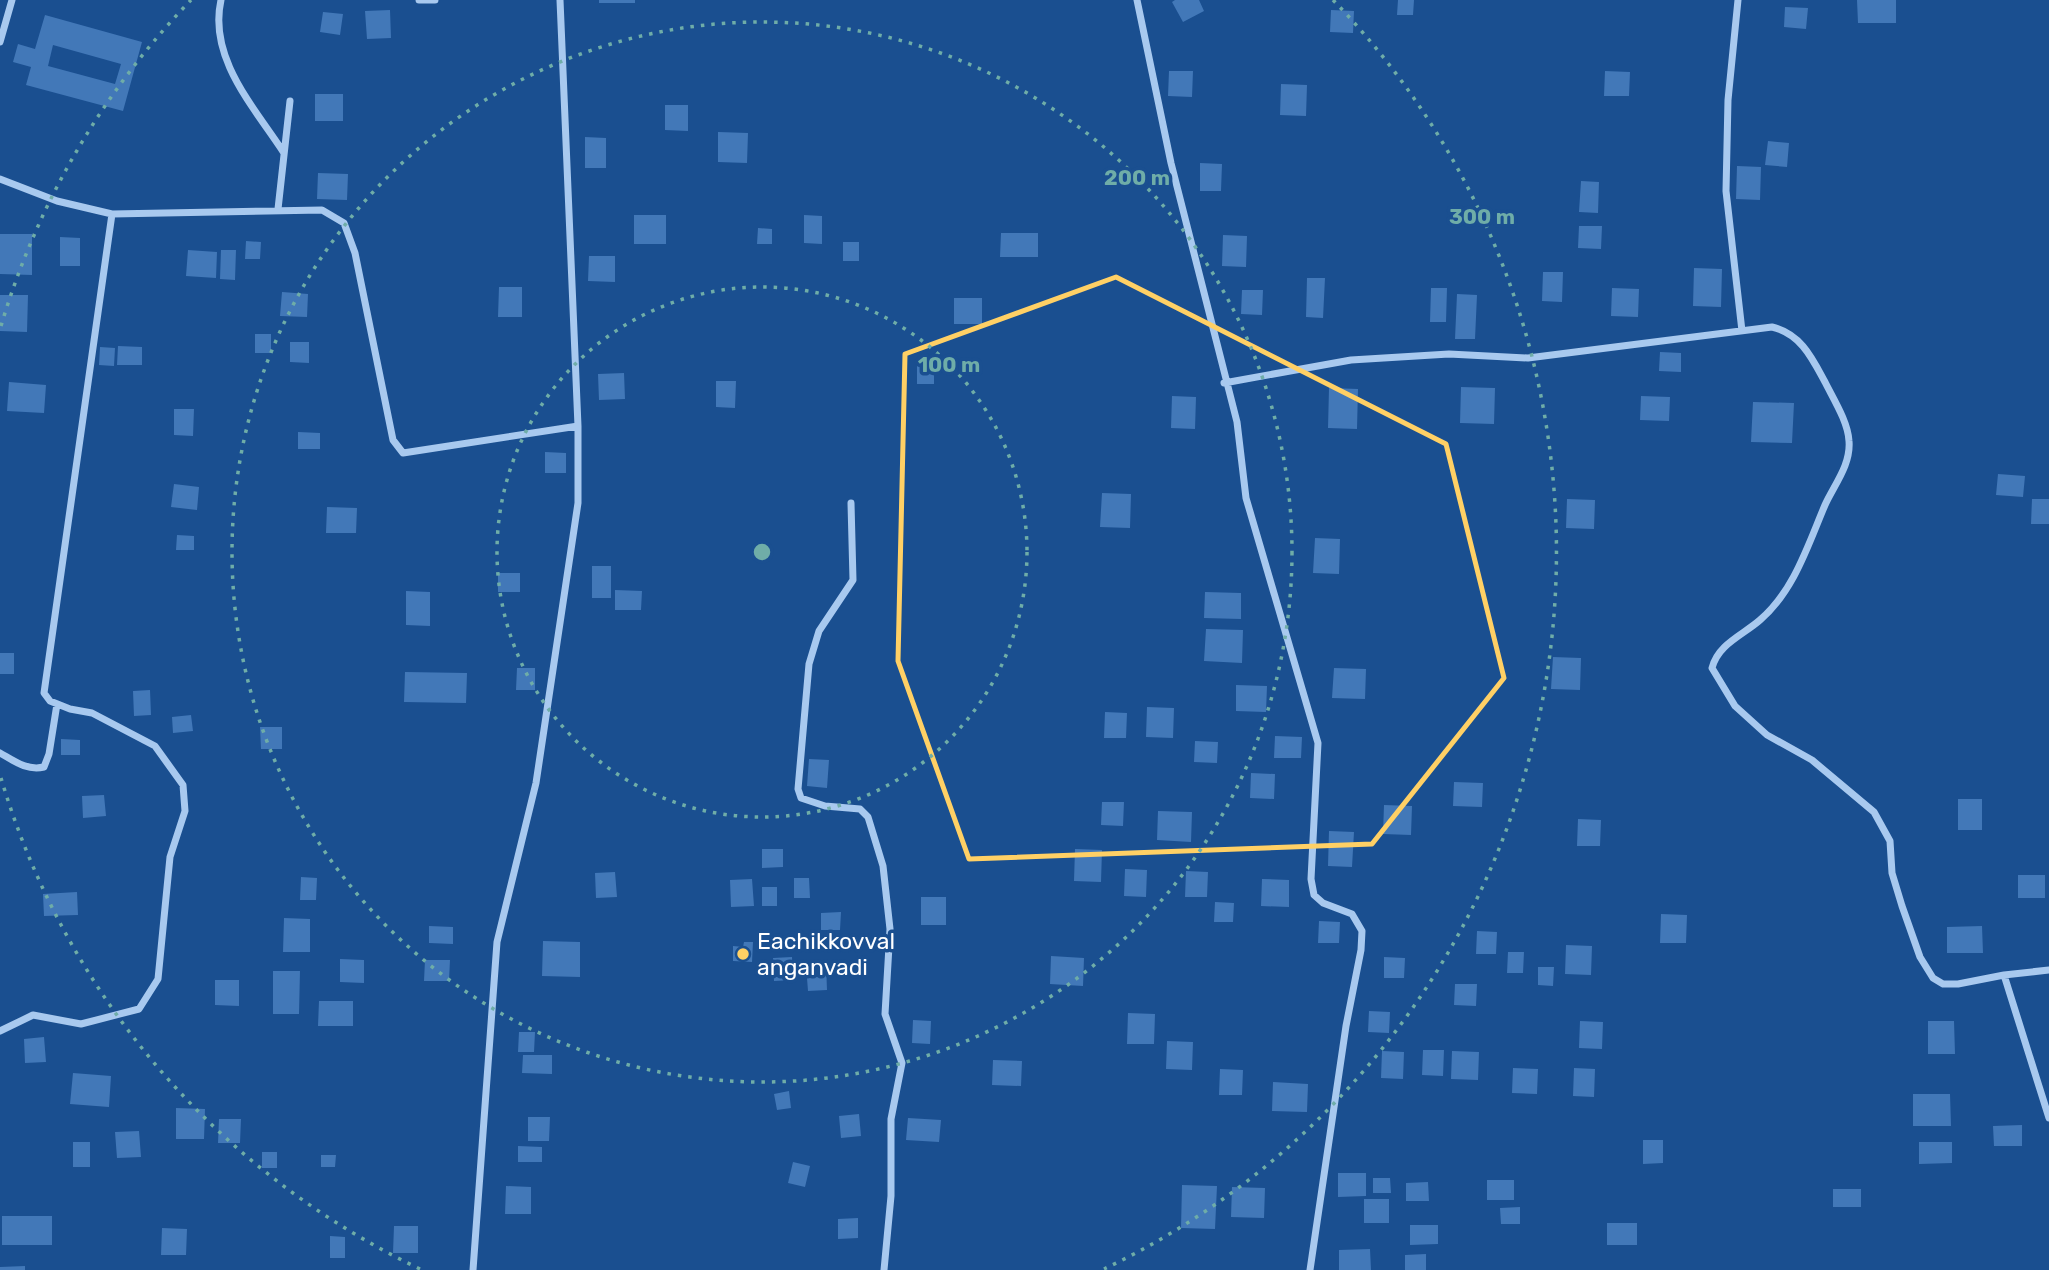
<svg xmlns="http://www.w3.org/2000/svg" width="2049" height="1270" font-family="Rubik,sans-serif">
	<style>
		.building { fill: #4278b8; fill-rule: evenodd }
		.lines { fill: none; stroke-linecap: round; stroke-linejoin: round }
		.minor { stroke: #a8c9ef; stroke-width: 7 }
		.marked { fill: none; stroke: #ffd065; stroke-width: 5; stroke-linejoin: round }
		.ring { fill: none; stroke: #6fada8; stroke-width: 3.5; stroke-dasharray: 3.5 7 }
		.poi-dot { fill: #ffd065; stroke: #1a4f90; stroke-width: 2.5 }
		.labels { text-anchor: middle; stroke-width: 7; stroke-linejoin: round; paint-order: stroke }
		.poi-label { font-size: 23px; fill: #fff; stroke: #1a4f90; text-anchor: start }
		.centre { fill: #6fada8; stroke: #1a4f90; stroke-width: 3.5 }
		.ring-label { font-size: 21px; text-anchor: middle; font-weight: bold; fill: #6fada8; stroke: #1a4f90; stroke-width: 7; stroke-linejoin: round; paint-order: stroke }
	</style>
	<rect width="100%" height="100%" fill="#1a4f90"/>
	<!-- building -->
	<path class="building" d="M 599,0 L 635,0 L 635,3 L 599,3 Z
		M 1175,0 L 1199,0 L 1204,11 L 1183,22 L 1172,2 Z
		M 1398,0 L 1414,0 L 1413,15 L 1397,15 Z
		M 1857,0 L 1896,0 L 1896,23 L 1858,23 Z
		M 1785,7 L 1808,8 L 1806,29 L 1784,27 Z
		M 390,10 L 391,38 L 367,39 L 365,11 Z
		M 1331,10 L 1354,11 L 1353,33 L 1330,32 Z
		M 323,12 L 343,14 L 340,35 L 320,32 Z
		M 45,15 L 142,42 L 123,111 L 26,85 L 31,67 L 13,62 L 18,44 L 35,49 ZM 53,45 L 121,64 L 115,84 L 48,66 Z
		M 1169,71 L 1193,71 L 1192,97 L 1168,96 Z
		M 1605,71 L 1630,72 L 1629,96 L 1604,96 Z
		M 1281,84 L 1307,85 L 1306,116 L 1280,115 Z
		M 315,94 L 343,94 L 343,121 L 315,121 Z
		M 665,105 L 688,105 L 688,131 L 665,130 Z
		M 718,132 L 748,133 L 747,163 L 718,162 Z
		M 585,137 L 606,138 L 606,168 L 585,168 Z
		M 1768,141 L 1789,143 L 1787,167 L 1765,165 Z
		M 1200,163 L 1222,164 L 1221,191 L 1200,191 Z
		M 1737,166 L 1761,167 L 1760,200 L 1736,199 Z
		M 318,173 L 348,174 L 347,200 L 317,199 Z
		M 1581,181 L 1599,182 L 1598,213 L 1579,212 Z
		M 634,215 L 666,215 L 666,244 L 634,244 Z
		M 804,215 L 822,216 L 822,244 L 804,243 Z
		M 1579,226 L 1602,226 L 1601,249 L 1578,248 Z
		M 758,228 L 772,229 L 772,244 L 757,244 Z
		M 1001,233 L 1038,233 L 1038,257 L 1000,257 Z
		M 0,234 L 32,234 L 32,275 L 0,274 Z
		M 1223,235 L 1247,236 L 1246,267 L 1222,266 Z
		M 60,237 L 80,238 L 80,266 L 60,266 Z
		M 246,241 L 261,242 L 260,259 L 245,259 Z
		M 843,242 L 859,242 L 859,261 L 843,261 Z
		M 188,250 L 217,252 L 216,278 L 186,276 Z
		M 221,250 L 236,250 L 235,280 L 220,279 Z
		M 589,256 L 615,256 L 615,282 L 588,281 Z
		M 1694,268 L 1722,269 L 1721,307 L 1693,306 Z
		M 1543,272 L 1563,272 L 1562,302 L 1542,301 Z
		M 1307,278 L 1325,278 L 1323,318 L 1306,317 Z
		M 499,287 L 522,287 L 522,317 L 498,317 Z
		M 1431,288 L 1447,288 L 1446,322 L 1430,322 Z
		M 1612,288 L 1639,289 L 1638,317 L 1611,316 Z
		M 1242,290 L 1263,290 L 1262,315 L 1241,314 Z
		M 282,292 L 308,294 L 307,317 L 280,316 Z
		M 1457,294 L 1477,295 L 1475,339 L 1455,339 Z
		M 0,295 L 28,295 L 27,332 L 0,331 Z
		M 954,298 L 982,298 L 982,324 L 954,324 Z
		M 255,334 L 271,334 L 271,353 L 255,353 Z
		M 290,342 L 309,342 L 309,363 L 290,362 Z
		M 118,346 L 142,347 L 142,365 L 117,365 Z
		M 100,347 L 115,348 L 114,366 L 99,365 Z
		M 1660,352 L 1681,353 L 1681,372 L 1659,371 Z
		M 917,362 L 934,362 L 934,384 L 917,384 Z
		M 624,373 L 625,399 L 599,400 L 598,374 Z
		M 716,381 L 736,381 L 735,408 L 716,407 Z
		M 9,382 L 46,385 L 44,413 L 7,411 Z
		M 1461,387 L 1495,388 L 1494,424 L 1460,423 Z
		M 1329,388 L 1358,389 L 1357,429 L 1328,428 Z
		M 1172,396 L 1196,397 L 1195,429 L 1171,428 Z
		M 1641,396 L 1670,397 L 1669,421 L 1640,420 Z
		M 1753,402 L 1794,403 L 1792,443 L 1751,442 Z
		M 174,409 L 194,409 L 193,436 L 174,435 Z
		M 298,432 L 320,433 L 320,449 L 298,449 Z
		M 545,452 L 566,453 L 566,473 L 545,473 Z
		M 1998,474 L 2025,476 L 2023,497 L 1996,495 Z
		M 174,484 L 199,487 L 197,510 L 171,507 Z
		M 1102,493 L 1131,494 L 1130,528 L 1100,527 Z
		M 1567,499 L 1595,500 L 1594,529 L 1566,528 Z
		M 2032,499 L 2049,499 L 2049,524 L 2031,524 Z
		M 327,507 L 357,508 L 356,533 L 326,533 Z
		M 177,535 L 194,536 L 194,550 L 176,550 Z
		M 1315,538 L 1340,539 L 1339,574 L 1313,573 Z
		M 592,566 L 611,566 L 611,598 L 592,598 Z
		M 498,573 L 520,573 L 520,592 L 498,592 Z
		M 615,590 L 642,591 L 641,610 L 615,610 Z
		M 406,591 L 430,592 L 430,626 L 406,625 Z
		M 1205,592 L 1241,593 L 1241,619 L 1204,618 Z
		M 1206,629 L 1243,630 L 1242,663 L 1204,661 Z
		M 0,653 L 14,653 L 14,674 L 0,674 Z
		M 1553,657 L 1581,658 L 1580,690 L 1551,689 Z
		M 517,668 L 535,668 L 535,690 L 516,690 Z
		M 1334,668 L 1366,669 L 1365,699 L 1332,698 Z
		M 405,672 L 467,673 L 466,703 L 404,702 Z
		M 1236,685 L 1267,686 L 1266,712 L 1236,711 Z
		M 150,690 L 151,715 L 134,716 L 133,691 Z
		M 1147,707 L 1174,708 L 1173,738 L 1146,737 Z
		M 1105,712 L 1127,713 L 1126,738 L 1104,738 Z
		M 191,715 L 193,731 L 173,733 L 172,717 Z
		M 260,727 L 282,727 L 282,749 L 261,749 Z
		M 1275,736 L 1302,737 L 1301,758 L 1274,758 Z
		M 61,739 L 80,740 L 80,755 L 61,755 Z
		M 1195,741 L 1218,742 L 1217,763 L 1194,762 Z
		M 809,759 L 829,760 L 827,788 L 807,786 Z
		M 1251,773 L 1275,774 L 1274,799 L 1250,798 Z
		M 1454,782 L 1483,783 L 1482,807 L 1453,806 Z
		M 104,795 L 106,816 L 83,818 L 82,796 Z
		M 1958,799 L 1982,799 L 1982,830 L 1958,830 Z
		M 1102,802 L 1124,802 L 1123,826 L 1101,825 Z
		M 1384,805 L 1412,806 L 1411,835 L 1383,834 Z
		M 1158,811 L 1192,812 L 1191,842 L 1157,840 Z
		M 1578,819 L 1601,820 L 1600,846 L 1577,846 Z
		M 1329,831 L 1354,832 L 1352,867 L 1328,866 Z
		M 762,849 L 783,849 L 783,867 L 762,868 Z
		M 1075,849 L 1102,850 L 1101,882 L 1074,881 Z
		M 1125,869 L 1147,870 L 1146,897 L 1124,896 Z
		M 1186,871 L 1208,872 L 1207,897 L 1185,897 Z
		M 615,872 L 617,897 L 596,898 L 595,873 Z
		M 2018,875 L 2045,875 L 2045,898 L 2018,898 Z
		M 301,877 L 317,878 L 316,900 L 300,900 Z
		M 794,878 L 809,878 L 810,898 L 794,898 Z
		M 752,879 L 754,906 L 731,907 L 730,880 Z
		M 1262,879 L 1289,880 L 1289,907 L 1261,906 Z
		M 762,887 L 777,887 L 777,906 L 762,906 Z
		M 77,892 L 78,915 L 44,916 L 43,894 Z
		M 921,897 L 946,897 L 946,925 L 921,925 Z
		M 1215,902 L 1234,903 L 1233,922 L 1214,922 Z
		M 841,912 L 840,930 L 821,930 L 821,913 Z
		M 1661,914 L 1687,915 L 1686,943 L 1660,943 Z
		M 284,918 L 310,919 L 310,952 L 283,952 Z
		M 1319,921 L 1340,922 L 1339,943 L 1318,943 Z
		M 429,926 L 453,927 L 453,944 L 429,943 Z
		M 1982,926 L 1983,953 L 1947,953 L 1947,927 Z
		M 1477,931 L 1497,932 L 1496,954 L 1476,954 Z
		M 543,941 L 580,942 L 580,977 L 542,976 Z
		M 744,942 L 753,942 L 752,962 L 733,961 L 733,946 L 743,947 Z
		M 1566,945 L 1592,946 L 1591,975 L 1565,974 Z
		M 1508,952 L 1524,952 L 1523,973 L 1507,973 Z
		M 1051,956 L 1084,958 L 1083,986 L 1050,984 Z
		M 792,957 L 793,980 L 774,981 L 773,958 Z
		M 1384,957 L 1405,958 L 1404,978 L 1384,978 Z
		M 340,959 L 364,960 L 364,983 L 340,982 Z
		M 425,960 L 450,960 L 449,981 L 424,981 Z
		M 826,964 L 827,990 L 808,991 L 806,965 Z
		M 1538,967 L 1554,967 L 1553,986 L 1538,985 Z
		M 273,971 L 300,971 L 299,1014 L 273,1014 Z
		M 215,980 L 239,980 L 239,1006 L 215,1005 Z
		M 1455,984 L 1477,984 L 1476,1006 L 1454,1005 Z
		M 319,1001 L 353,1001 L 353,1026 L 318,1026 Z
		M 1369,1011 L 1390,1012 L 1389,1033 L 1368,1032 Z
		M 1128,1013 L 1155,1014 L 1154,1044 L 1127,1044 Z
		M 913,1020 L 931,1021 L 930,1044 L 912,1043 Z
		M 1580,1021 L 1603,1022 L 1602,1049 L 1579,1048 Z
		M 1928,1021 L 1954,1021 L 1955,1054 L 1928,1054 Z
		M 519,1032 L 535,1032 L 534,1052 L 518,1052 Z
		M 44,1037 L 46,1062 L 25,1063 L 24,1039 Z
		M 1167,1041 L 1193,1042 L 1192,1070 L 1166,1069 Z
		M 1423,1050 L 1444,1050 L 1443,1076 L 1422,1075 Z
		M 1382,1051 L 1404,1052 L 1403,1079 L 1381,1078 Z
		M 1452,1051 L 1479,1052 L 1478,1080 L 1451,1079 Z
		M 523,1055 L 552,1055 L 552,1074 L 522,1073 Z
		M 993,1060 L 1022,1061 L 1021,1086 L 992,1085 Z
		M 1513,1068 L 1538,1069 L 1537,1094 L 1512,1093 Z
		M 1574,1068 L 1595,1069 L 1594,1097 L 1573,1096 Z
		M 1220,1069 L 1243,1070 L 1242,1095 L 1219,1095 Z
		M 73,1073 L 111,1076 L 109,1107 L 70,1104 Z
		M 1273,1082 L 1308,1084 L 1307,1112 L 1272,1111 Z
		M 789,1091 L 791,1108 L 777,1110 L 774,1094 Z
		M 1913,1094 L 1950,1094 L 1951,1126 L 1913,1126 Z
		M 176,1108 L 205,1109 L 204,1139 L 176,1139 Z
		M 859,1114 L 861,1136 L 841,1138 L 839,1116 Z
		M 528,1117 L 550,1117 L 549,1141 L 528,1141 Z
		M 908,1118 L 941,1120 L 939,1142 L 906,1140 Z
		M 219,1119 L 241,1119 L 240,1143 L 218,1143 Z
		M 2022,1125 L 2022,1146 L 1994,1146 L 1993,1126 Z
		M 139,1131 L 141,1157 L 117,1158 L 115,1132 Z
		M 1643,1140 L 1663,1140 L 1663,1163 L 1643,1164 Z
		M 73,1142 L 90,1142 L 90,1167 L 73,1167 Z
		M 1919,1142 L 1952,1142 L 1952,1163 L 1919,1164 Z
		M 518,1146 L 542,1147 L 542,1162 L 518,1162 Z
		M 262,1152 L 277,1152 L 277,1168 L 262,1168 Z
		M 321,1155 L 336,1155 L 335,1167 L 321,1167 Z
		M 793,1162 L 810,1166 L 805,1187 L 788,1183 Z
		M 1338,1173 L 1366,1173 L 1366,1196 L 1338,1197 Z
		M 1373,1178 L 1390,1178 L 1391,1193 L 1373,1193 Z
		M 1487,1180 L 1514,1180 L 1514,1200 L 1487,1200 Z
		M 1428,1182 L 1429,1201 L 1406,1201 L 1406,1183 Z
		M 1182,1185 L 1217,1186 L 1215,1229 L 1181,1228 Z
		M 506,1186 L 531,1187 L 531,1214 L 505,1214 Z
		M 1232,1187 L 1265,1188 L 1264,1218 L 1231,1217 Z
		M 1833,1189 L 1861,1189 L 1861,1207 L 1833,1207 Z
		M 1364,1199 L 1389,1199 L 1389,1223 L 1364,1223 Z
		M 1520,1207 L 1520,1224 L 1501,1224 L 1500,1208 Z
		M 2,1216 L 52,1216 L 52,1245 L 2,1245 Z
		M 858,1218 L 858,1238 L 838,1239 L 838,1219 Z
		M 1607,1223 L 1637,1223 L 1637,1245 L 1607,1245 Z
		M 1410,1225 L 1438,1225 L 1438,1244 L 1410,1245 Z
		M 394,1226 L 418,1226 L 418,1253 L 393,1253 Z
		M 162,1228 L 187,1229 L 186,1255 L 161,1255 Z
		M 330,1236 L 345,1237 L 345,1258 L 330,1258 Z
		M 1370,1249 L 1371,1270 L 1339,1270 L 1339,1250 Z
		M 1426,1254 L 1426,1270 L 1405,1270 L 1405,1255 Z
		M 25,1266 L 25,1270 L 0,1270 L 0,1267 Z"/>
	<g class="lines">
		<!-- minor -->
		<path class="minor" d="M 221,0 C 208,58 254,107 284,153
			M 419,0 L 435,0
			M 1137,0 L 1171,163 L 1237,422 L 1246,498 L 1318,743 L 1311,879 L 1314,895 L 1323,903 L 1352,914 L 1362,931 L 1361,950 L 1346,1026 L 1310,1270
			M 1738,0 L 1728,100 L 1726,191 L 1742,331
			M 0,42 L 12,0
			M 0,179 L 57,201 L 112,214 L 322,210 L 344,223 L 355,253 L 393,440 L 403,453 L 578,426
			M 278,209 L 290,101
			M 1224,383 L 1351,360 L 1449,354 L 1528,358 L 1772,327 C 1801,334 1812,358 1825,382 C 1834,400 1848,422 1849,441 C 1851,465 1834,485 1825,505 C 1808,545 1794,591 1760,620 C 1743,635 1718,644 1712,668 L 1735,706 L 1767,735 L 1812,760 L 1874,812 L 1890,841 L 1892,873 L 1902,906 L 1920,957 L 1933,978 L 1943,984 L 1958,984 L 2004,975 L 2049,1118
			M 851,503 L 853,580 L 819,631 L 809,664 L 798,789 L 801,798 L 825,806 L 860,809 L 868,817 L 883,866 L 890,929 L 885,1014 L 902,1063 L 891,1119 L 891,1196 L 884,1270
			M 0,753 C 14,761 27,771 44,767 L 49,754 L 57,704
			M 2004,975 L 2049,970
			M 0,1031 L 33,1015 L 81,1024 L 139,1009 L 158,979 L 170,857 L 185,811 L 183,785 L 155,746 L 92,713 L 70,709 L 50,701 L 44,693 L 112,214
			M 473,1270 L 497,942 L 536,783 L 578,503 L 578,426 L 560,0"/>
	</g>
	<!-- marked area -->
	<path class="marked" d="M 1116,277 L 1446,444 L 1504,678 L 1372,844 L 969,859 L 898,661 L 905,354 Z"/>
	<!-- distance rings -->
	<g class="ring">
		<circle cx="762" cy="552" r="265"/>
		<circle cx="762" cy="552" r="530"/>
		<path d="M420 1269A794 794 0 0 1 1 778M1 326A794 794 0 0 1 191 0M1333 0A794 794 0 0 1 1104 1269"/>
	</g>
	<!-- markers -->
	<circle class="poi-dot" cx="743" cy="954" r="7"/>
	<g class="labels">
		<!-- poi labels -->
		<g class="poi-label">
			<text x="757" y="949">Eachikkovval<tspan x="757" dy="26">anganvadi</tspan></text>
		</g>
	</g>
	<circle cx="762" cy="552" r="10" class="centre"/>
	<g class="ring-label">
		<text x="1137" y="185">200 m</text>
		<text x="1482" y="224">300 m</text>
		<text x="949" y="372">100 m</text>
	</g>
</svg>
